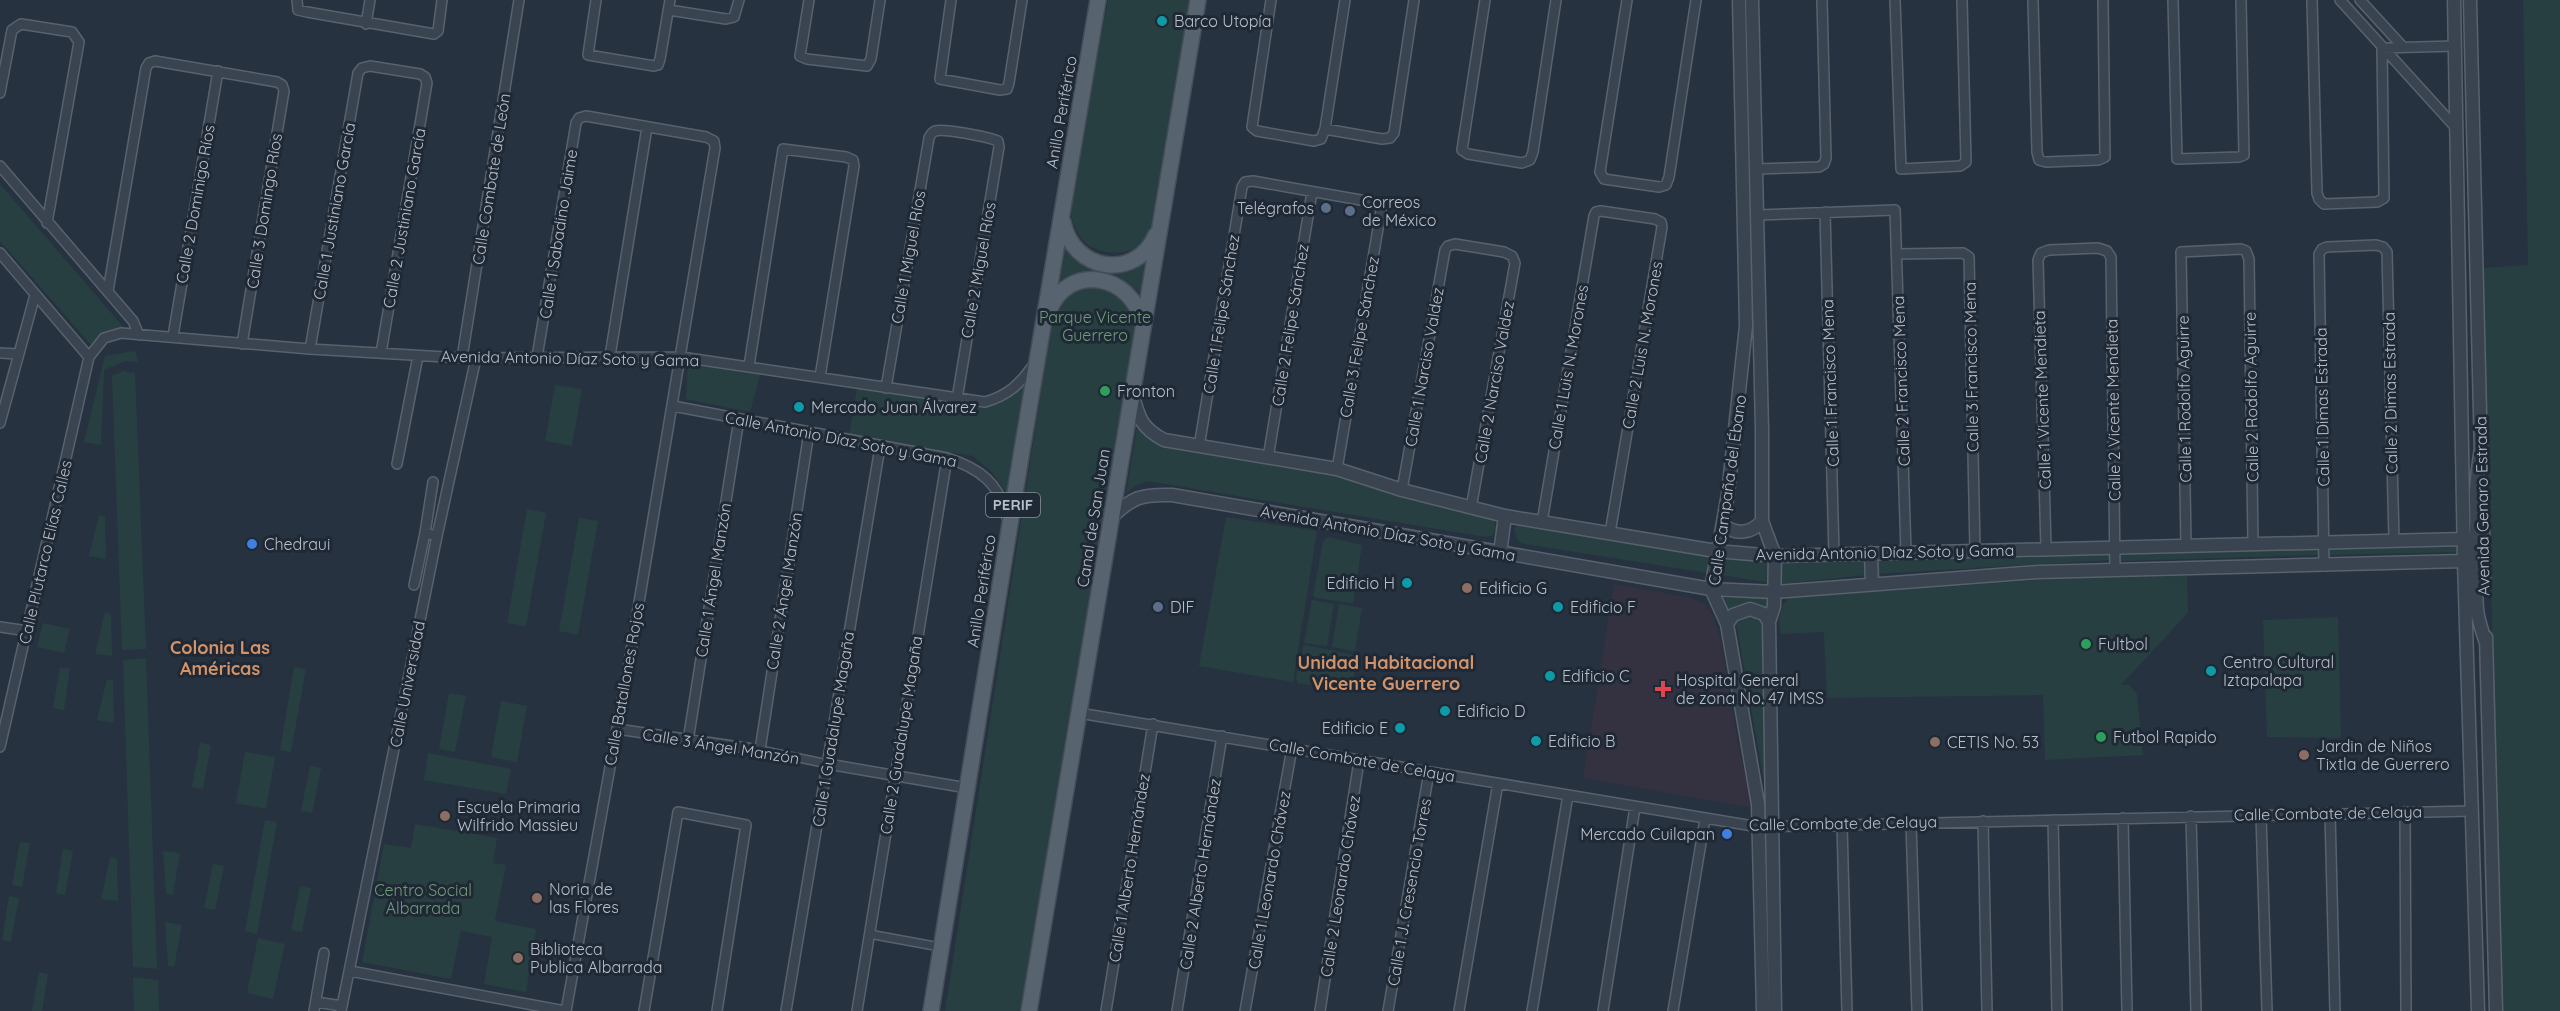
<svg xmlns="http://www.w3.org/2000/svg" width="2560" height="1011" font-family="Quicksand,sans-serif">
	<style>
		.medical { fill: #343241 }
		.green { fill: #283f41 }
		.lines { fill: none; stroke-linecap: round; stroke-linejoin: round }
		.pedestrian-casing { stroke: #58626d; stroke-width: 10 }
		.minor-casing { stroke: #58626d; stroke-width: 12 }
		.tertiary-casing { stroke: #58626d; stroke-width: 15 }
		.primary-casing { stroke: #444d59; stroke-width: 18 }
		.pedestrian { stroke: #3a4450; stroke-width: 7 }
		.minor { stroke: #3a4450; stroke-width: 9 }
		.tertiary { stroke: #3a4450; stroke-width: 12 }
		.primary { stroke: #586370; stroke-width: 15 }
		.culture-dot { fill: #0f9aa8; stroke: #1f2935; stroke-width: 2 }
		.service-dot { fill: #5c6f8a; stroke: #1f2935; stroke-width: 2 }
		.leisure-dot { fill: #2e9e5b; stroke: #1f2935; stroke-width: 2 }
		.shop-dot { fill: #3f7fe0; stroke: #1f2935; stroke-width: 2 }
		.education-dot { fill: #8d6e63; stroke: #1f2935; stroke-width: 2 }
		.health-dot { fill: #e0444e; stroke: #1f2935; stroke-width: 2 }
		.labels { text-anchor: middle; stroke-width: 6; stroke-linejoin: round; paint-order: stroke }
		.shield { fill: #1f2935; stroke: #89929d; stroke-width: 1.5 }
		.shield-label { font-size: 15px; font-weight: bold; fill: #b7bfca }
		.poi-label { font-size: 16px; fill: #b7bfca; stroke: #1f2935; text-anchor: start }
		.street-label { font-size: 16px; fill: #b7bfca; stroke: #1f2935 }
		.park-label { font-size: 16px; fill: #6f9b77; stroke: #1f2935 }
		.neighbourhood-label { font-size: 18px; font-weight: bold; fill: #d39369; stroke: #1f2935 }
	</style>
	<rect width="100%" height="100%" fill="#263240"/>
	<!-- medical -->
	<path class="medical" d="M 1614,584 L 1691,598 L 1705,604 L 1712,614 L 1721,640 L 1738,744 L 1753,808 L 1583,778 Z"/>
	<!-- green -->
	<path class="green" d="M 1108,0 L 1190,0 L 1157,219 C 1145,243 1135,256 1107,252 C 1097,250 1088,247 1082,239 C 1075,230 1072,219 1069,209 Z
		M 2523,0 L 2560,0 L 2560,1011 L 2502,1011 L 2483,268 L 2528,265 Z
		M 0,184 L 125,329 L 103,334 L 92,346 L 0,241 Z
		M 1064,248 C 1092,279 1113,271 1147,259 L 1141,293 C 1114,274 1086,272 1055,286 Z
		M 1085,282 L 1121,290 L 1139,324 L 1021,1011 L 945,1011 L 1053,314 L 1058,301 Z
		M 135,351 L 138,362 L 125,361 L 104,370 L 101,445 L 84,442 L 105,356 Z
		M 688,361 L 761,372 L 750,412 L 686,399 Z
		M 123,371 L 135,373 L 146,649 L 122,650 L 112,376 Z
		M 555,385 L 582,389 L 572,446 L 545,441 Z
		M 1026,385 L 1008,496 L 993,473 L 973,456 L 849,436 L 857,388 L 982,408 L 1005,400 Z
		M 1137,427 L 1154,440 L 1332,470 L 1488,515 L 1494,521 L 1496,528 L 1493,535 L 1486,537 L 1147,481 L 1135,486 L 1126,494 Z
		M 527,509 L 546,513 L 526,626 L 507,623 Z
		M 99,515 L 105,516 L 106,559 L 89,556 Z
		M 1226,517 L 1317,531 L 1293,682 L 1199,666 Z
		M 579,518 L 598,521 L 578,635 L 559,631 Z
		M 1520,523 L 1771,561 L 1771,583 L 1525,544 L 1517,540 L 1514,529 Z
		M 1328,537 L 1362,545 L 1353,603 L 1316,598 L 1313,596 L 1323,541 Z
		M 2459,540 L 2460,552 L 2328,555 L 2327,544 Z
		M 2320,544 L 2320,555 L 2119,561 L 2119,548 Z
		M 2111,548 L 2112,560 L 1875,574 L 1874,554 Z
		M 1866,554 L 1868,575 L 1780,584 L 1779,557 Z
		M 2187,576 L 2188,613 L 2121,685 L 2129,685 L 2137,694 L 2143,755 L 2045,760 L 2043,695 L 1827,698 L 1824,632 L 1780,634 C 1779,620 1777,608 1790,598 L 2052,579 Z
		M 1769,597 L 1766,611 C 1753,603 1739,604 1726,614 L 1718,598 Z
		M 1312,600 L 1334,604 L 1327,646 L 1304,643 Z
		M 1339,604 L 1362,608 L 1355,651 L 1332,647 Z
		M 1749,611 L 1764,620 L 1768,805 L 1736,622 Z
		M 105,612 L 111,614 L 112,656 L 95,654 Z
		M 2338,617 L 2341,738 L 2267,737 L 2263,620 Z
		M 43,623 L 70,629 L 64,653 L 37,647 Z
		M 1306,645 L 1358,656 L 1351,692 L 1298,683 L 1296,678 L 1303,646 Z
		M 146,658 L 157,969 L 133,967 L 123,660 Z
		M 60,667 L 70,669 L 64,710 L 53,708 Z
		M 294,667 L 306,669 L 291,752 L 280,750 Z
		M 107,679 L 113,681 L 114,723 L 97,720 Z
		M 449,693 L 466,696 L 455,752 L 439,749 Z
		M 501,701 L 527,706 L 517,762 L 491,757 Z
		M 200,743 L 211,745 L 203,789 L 192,787 Z
		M 245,752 L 275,757 L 266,809 L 236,803 Z
		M 428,753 L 511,769 L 506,794 L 424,780 Z
		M 310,766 L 321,768 L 312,813 L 301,811 Z
		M 265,820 L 277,822 L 257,934 L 245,931 Z
		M 415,824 L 497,838 L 493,863 L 506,865 L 495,921 L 536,929 L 526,992 L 484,984 L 492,937 L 461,931 L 451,979 L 362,962 L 384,844 L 411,848 Z
		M 20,842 L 30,843 L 22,887 L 12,885 Z
		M 63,849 L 73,851 L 65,895 L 56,893 Z
		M 163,851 L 180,853 L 173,895 L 166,893 Z
		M 110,857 L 117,859 L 118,901 L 101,899 Z
		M 213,864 L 224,866 L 215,910 L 204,908 Z
		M 300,886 L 311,888 L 302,932 L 291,930 Z
		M 9,896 L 19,898 L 11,942 L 2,940 Z
		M 165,922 L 182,925 L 174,967 L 168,966 Z
		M 258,938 L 285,944 L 273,999 L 247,993 Z
		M 39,972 L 48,974 L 42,1011 L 32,1011 Z
		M 133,977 L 158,980 L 159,1011 L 134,1011 Z"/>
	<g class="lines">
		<defs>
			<path id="pedestrian" d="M 760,750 L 828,764
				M 869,934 L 940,947"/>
			<path id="minor" d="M 297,0 L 298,10 L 307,12 L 434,34 L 438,31 L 442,0
				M 596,0 L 588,55 L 654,66 L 658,65 L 660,59 L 670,0
				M 809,0 L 800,56 L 807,59 L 867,66 L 871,59 L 880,0
				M 951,0 L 940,79 L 1000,90 L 1007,89 L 1009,83 L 1022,0
				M 1271,0 L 1252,127 L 1257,131 L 1314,141 L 1321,139 L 1325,129 L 1345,0
				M 1485,0 L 1462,150 L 1468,154 L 1522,163 L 1530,160 L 1533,152 L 1556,0
				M 1627,0 L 1600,172 L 1604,179 L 1659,187 L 1666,185 L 1669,177 L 1696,0
				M 1895,0 L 1901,169 L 1960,166 L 1966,162 L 1962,0
				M 2033,0 L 2037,152 L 2039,160 L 2046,162 L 2098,160 L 2105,157 L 2103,0
				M 2173,0 L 2177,159 L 2239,157 L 2244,155 L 2241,0
				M 2312,0 L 2317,193 L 2319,199 L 2324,204 L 2377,202 L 2384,198 L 2382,48 L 2455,46
				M 2340,0 L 2457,129
				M 2360,0 L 2403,47
				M 669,10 L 726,19 L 734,17 L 739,0
				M 366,24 L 370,0
				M 0,93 L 12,30 L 21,24 L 72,32 L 79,42 L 47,223
				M 1325,129 L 1382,139 L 1390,138 L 1394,133 L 1414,0
				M 0,166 L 133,321 L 139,335
				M 1756,169 L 1819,167 L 1824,164 L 1826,158 L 1822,0
				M 1825,212 L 1834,554
				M 1758,215 L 1895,210 L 1906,552
				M 0,253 L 89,357
				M 1898,254 L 1963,253 L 1969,257 L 1975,550
				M 108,291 L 146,68 L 149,63 L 155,61 L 277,82 L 282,85 L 284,91 L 242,344
				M 173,336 L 218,71
				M 310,349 L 358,73 L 362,68 L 370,66 L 420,74 L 425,77 L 427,83 L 381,353
				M 0,353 L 18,354
				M 610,356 L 647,127
				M 537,357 L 576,123 L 579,118 L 586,116 L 706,137 L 714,141 L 715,148 L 629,662 L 566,1011
				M 462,358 L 519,0
				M 749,366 L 783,149 L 846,157 L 853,160 L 854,166 L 820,377
				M 886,388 L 929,138 C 931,134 931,133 935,131 C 944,128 988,137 998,141 L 999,147 L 957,399
				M 673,406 L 947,458 C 979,468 1000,483 1007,518
				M 0,423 L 35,295
				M 1199,447 L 1242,187 L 1245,182 L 1253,181 L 1372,202 L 1378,204 L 1381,211 L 1337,469
				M 1268,458 L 1312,192
				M 397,464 L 418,356
				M 433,482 L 425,533 L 437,536
				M 1402,490 L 1445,250 L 1448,246 L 1455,244 L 1504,252 L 1512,256 L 1515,263 L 1471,508
				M 1542,522 L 1594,216 L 1596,212 L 1601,211 L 1655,219 L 1661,222 L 1662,227 L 1610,533
				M 2186,545 L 2181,252 L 2241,249 L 2246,251 L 2249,259 L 2253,544
				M 2046,548 L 2038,260 L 2041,253 L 2049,250 L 2098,248 L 2107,251 L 2111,257 L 2115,570
				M 2324,566 L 2319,254 L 2322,249 L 2327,247 L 2376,245 L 2383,247 L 2387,252 L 2394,540
				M 414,585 L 425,533
				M 0,627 L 28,631
				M 1079,713 L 1759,827 L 2471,811
				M 617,729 L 760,750 L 809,432
				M 688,741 L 739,419
				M 0,747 L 89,357 L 104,338 L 121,333 L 310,349 L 462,358 L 681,357 L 985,402 C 1009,395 1020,384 1034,364
				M 828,764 L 967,788
				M 2405,812 L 2406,1011
				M 2330,813 L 2335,1011
				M 2261,815 L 2267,1011
				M 2191,816 L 2196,1011
				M 2123,818 L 2127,1011
				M 2053,820 L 2057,1011
				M 1983,821 L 1987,1011
				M 1911,823 L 1917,1011
				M 1842,825 L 1847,1011
				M 350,971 L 565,1011
				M 316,1002 L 342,1006
				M 314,1011 L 324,953
				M 341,1011 L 437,536 L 476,358
				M 644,1011 L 678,812 L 746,825 L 717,1011
				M 786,1011 L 880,447
				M 857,1011 L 947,458
				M 1106,1011 L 1153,724
				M 1177,1011 L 1222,736
				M 1245,1011 L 1292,748
				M 1320,1011 L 1359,761
				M 1388,1011 L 1429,772
				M 1459,1011 L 1498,783
				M 1532,1011 L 1568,795
				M 1603,1011 L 1635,807
				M 1673,1011 L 1705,819"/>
			<path id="tertiary" d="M 1739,0 L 1746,326 L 1728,494 L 1711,589 L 1727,624 L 1758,804 L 1763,1011
				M 1752,0 L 1762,429 L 1762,521 L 1775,556 L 1774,606 L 1769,622 L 1775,1011
				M 2454,0 L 2464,561 L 2478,1011
				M 2470,0 L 2481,455
				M 1133,396 C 1139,419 1142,428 1164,440 L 1337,469 L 1402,490 L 1505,516 L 1716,551 L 1775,556 L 2464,539 C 2482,563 2473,588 2478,616 C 2480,625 2483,634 2486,643
				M 1110,519 C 1132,497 1141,494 1172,495 L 1711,589 L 1775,592 L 2038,572 L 2464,561 C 2482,536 2475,518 2476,490 C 2477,476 2479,461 2481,448
				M 1723,525 C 1736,535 1751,534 1762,521
				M 2483,526 L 2484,578
				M 1500,553 L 1505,516
				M 1871,553 L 1872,584
				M 1727,624 L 1733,615 L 1750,609 L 1764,614 L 1769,622
				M 2486,637 L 2496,1011"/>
			<path id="primary" d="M 1063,222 C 1073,271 1135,282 1156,235
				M 1049,311 C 1068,262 1132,274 1142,322
				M 931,1011 L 1022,450 L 1098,0
				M 1029,1011 L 1198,0"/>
		</defs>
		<!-- pedestrian casing -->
		<use href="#pedestrian" class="pedestrian-casing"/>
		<!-- minor casing -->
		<use href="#minor" class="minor-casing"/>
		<!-- tertiary casing -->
		<use href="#tertiary" class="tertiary-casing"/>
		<!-- primary casing -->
		<use href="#primary" class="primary-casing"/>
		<!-- pedestrian -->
		<use href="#pedestrian" class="pedestrian"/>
		<!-- minor -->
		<use href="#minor" class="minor"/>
		<!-- tertiary -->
		<use href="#tertiary" class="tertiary"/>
		<!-- primary -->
		<use href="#primary" class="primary"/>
	</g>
	<!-- markers -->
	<g class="culture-dot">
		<circle cx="1162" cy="21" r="6"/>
		<circle cx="799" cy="407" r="6"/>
		<circle cx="1407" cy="583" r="6"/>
		<circle cx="1558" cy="607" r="6"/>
		<circle cx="2211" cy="671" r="6"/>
		<circle cx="1550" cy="676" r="6"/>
		<circle cx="1445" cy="711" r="6"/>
		<circle cx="1400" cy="728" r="6"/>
		<circle cx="1536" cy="741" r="6"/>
	</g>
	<g class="service-dot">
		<circle cx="1326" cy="208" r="6"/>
		<circle cx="1350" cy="211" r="6"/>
		<circle cx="1158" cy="607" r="6"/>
	</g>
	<g class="leisure-dot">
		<circle cx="1105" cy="391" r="6"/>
		<circle cx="2086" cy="644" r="6"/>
		<circle cx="2101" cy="737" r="6"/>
	</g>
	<g class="shop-dot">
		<circle cx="252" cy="544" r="6"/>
		<circle cx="1727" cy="834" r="6"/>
	</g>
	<g class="education-dot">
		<circle cx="1467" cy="588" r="6"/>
		<circle cx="1935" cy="742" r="6"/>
		<circle cx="2304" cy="755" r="6"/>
		<circle cx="445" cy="816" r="6"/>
		<circle cx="537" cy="898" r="6"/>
		<circle cx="518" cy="958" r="6"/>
	</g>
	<path class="health-dot" d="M1660 680h6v6h6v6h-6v6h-6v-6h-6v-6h6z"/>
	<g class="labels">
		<!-- shield labels -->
		<rect class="shield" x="986" y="493" width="54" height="24" rx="4.5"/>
		<g class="shield-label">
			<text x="1013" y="510">PERIF</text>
		</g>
		<!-- poi labels -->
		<g class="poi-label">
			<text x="1174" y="27">Barco Utopía</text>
			<text x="1362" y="208">Correos<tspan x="1362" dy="18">de México</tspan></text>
			<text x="1314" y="214" text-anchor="end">Telégrafos</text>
			<text x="1117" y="397">Fronton</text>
			<text x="811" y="413">Mercado Juan Álvarez</text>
			<text x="264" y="550">Chedraui</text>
			<text x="1395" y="589" text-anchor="end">Edificio H</text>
			<text x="1479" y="594">Edificio G</text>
			<text x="1170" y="613">DIF</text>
			<text x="1570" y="613">Edificio F</text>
			<text x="2098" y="650">Fultbol</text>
			<text x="2223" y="668">Centro Cultural<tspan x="2223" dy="18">Iztapalapa</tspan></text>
			<text x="1562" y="682">Edificio C</text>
			<text x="1676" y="686">Hospital General<tspan x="1676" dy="18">de zona No. 47 IMSS</tspan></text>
			<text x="1457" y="717">Edificio D</text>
			<text x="1388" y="734" text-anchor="end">Edificio E</text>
			<text x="2113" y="743">Futbol Rapido</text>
			<text x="1548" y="747">Edificio B</text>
			<text x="1947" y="748">CETIS No. 53</text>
			<text x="2316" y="752">Jardin de Niños<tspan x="2316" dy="18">Tixtla de Guerrero</tspan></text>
			<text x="457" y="813">Escuela Primaria<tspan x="457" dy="18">Wilfrido Massieu</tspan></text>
			<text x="1715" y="840" text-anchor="end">Mercado Cuilapan</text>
			<text x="549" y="895">Noria de<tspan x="549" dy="18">las Flores</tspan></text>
			<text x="530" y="955">Biblioteca<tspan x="530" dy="18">Publica Albarrada</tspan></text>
		</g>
		<!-- street labels -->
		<g class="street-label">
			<text transform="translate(1061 112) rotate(-80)" y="6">Anillo Periférico</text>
			<text transform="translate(491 179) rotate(-81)" y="6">Calle Combate de León</text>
			<text transform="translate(195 204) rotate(-80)" y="6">Calle 2 Dominigo Ríos</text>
			<text transform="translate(264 211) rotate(-81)" y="6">Calle 3 Domingo Ríos</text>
			<text transform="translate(334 211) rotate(-80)" y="6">Calle 1 Justiniano García</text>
			<text transform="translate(404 218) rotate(-80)" y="6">Calle 2 Justiniano García</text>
			<text transform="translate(558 234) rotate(-81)" y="6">Calle 1 Sabadino Jaime</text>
			<text transform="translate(908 257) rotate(-80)" y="6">Calle 1 Miguel Ríos</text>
			<text transform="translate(978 270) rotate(-80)" y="6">Calle 2 Miguel Ríos</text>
			<text transform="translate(1221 314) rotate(-81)" y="6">Calle 1 Felipe Sánchez</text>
			<text transform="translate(1290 325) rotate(-81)" y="6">Calle 2 Felipe Sánchez</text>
			<text transform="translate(1359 337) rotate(-80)" y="6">Calle 3 Felipe Sánchez</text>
			<text transform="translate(1642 345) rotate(-80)" y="6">Calle 2 Luis N. Morones</text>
			<text transform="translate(570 358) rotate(1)" y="6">Avenida Antonio Díaz Soto y Gama</text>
			<text transform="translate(1424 367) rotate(-80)" y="6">Calle 1 Narciso Valdez</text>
			<text transform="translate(1568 367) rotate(-80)" y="6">Calle 1 Luis N. Morones</text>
			<text transform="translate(1971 367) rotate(-91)" y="6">Calle 3 Francisco Mena</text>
			<text transform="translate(1901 381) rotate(-92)" y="6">Calle 2 Francisco Mena</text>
			<text transform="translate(1494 382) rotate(-80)" y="6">Calle 2 Narciso Valdez</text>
			<text transform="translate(1830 383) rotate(-92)" y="6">Calle 1 Francisco Mena</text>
			<text transform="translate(2390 393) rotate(-91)" y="6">Calle 2 Dimas Estrada</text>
			<text transform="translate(2251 397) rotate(-91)" y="6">Calle 2 Rodolfo Aguirre</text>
			<text transform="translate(2184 399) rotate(-91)" y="6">Calle 1 Rodolfo Aguirre</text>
			<text transform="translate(2042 400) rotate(-92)" y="6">Calle 1 Vicente Mendieta</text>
			<text transform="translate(2322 407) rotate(-91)" y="6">Calle 1 Dimas Estrada</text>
			<text transform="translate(2113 410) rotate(-91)" y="6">Calle 2 Vicente Mendieta</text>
			<text transform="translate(841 439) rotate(11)" y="6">Calle Antonio Díaz Soto y Gama</text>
			<text transform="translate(1727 490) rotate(-82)" y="6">Calle Campaña del Ébano</text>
			<text transform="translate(2482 506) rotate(-91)" y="6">Avenida Genaro Estrada</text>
			<text transform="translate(1093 518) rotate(-81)" y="6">Canal de San Juan</text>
			<text transform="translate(1388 533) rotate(10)" y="6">Avenida Antonio Díaz Soto y Gama</text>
			<text transform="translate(45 552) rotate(-77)" y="6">Calle Plutarco Elías Calles</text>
			<text transform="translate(1885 552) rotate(-1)" y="6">Avenida Antonio Díaz Soto y Gama</text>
			<text transform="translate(713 580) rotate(-81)" y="6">Calle 1 Ángel Manzón</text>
			<text transform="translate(784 591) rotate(-81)" y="6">Calle 2 Ángel Manzón</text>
			<text transform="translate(981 591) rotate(-81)" y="6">Anillo Periférico</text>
			<text transform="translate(407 684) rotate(-79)" y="6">Calle Universidad</text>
			<text transform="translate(624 684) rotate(-80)" y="6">Calle Batallones Rojos</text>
			<text transform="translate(833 729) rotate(-81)" y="6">Calle 1 Guadalupe Magaña</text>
			<text transform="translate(901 735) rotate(-81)" y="6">Calle 2 Guadalupe Magaña</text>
			<text transform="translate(721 746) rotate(9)" y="6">Calle 3 Ángel Manzón</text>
			<text transform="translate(1362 760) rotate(10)" y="6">Calle Combate de Celaya</text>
			<text transform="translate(2328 813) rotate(-1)" y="6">Calle Combate de Celaya</text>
			<text transform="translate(1843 823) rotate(-1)" y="6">Calle Combate de Celaya</text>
			<text transform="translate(1129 868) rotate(-81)" y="6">Calle 1 Alberto Hernández</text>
			<text transform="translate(1200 874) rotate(-81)" y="6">Calle 2 Alberto Hernández</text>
			<text transform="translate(1269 880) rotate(-80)" y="6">Calle 1 Leonardo Chávez</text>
			<text transform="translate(1340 886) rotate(-81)" y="6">Calle 2 Leonardo Chávez</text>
			<text transform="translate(1409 892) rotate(-80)" y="6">Calle 1 J. Cresencio Torres</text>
		</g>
		<!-- park labels -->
		<g class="park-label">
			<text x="1095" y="323">Parque Vicente<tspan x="1095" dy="18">Guerrero</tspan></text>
			<text x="423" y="896">Centro Social<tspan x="423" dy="18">Albarrada</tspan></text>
		</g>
		<!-- neighbourhood labels -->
		<g class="neighbourhood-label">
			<text x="220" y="654">Colonia Las<tspan x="220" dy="21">Américas</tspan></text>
			<text x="1386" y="669">Unidad Habitacional<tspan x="1386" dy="21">Vicente Guerrero</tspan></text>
		</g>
	</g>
</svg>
